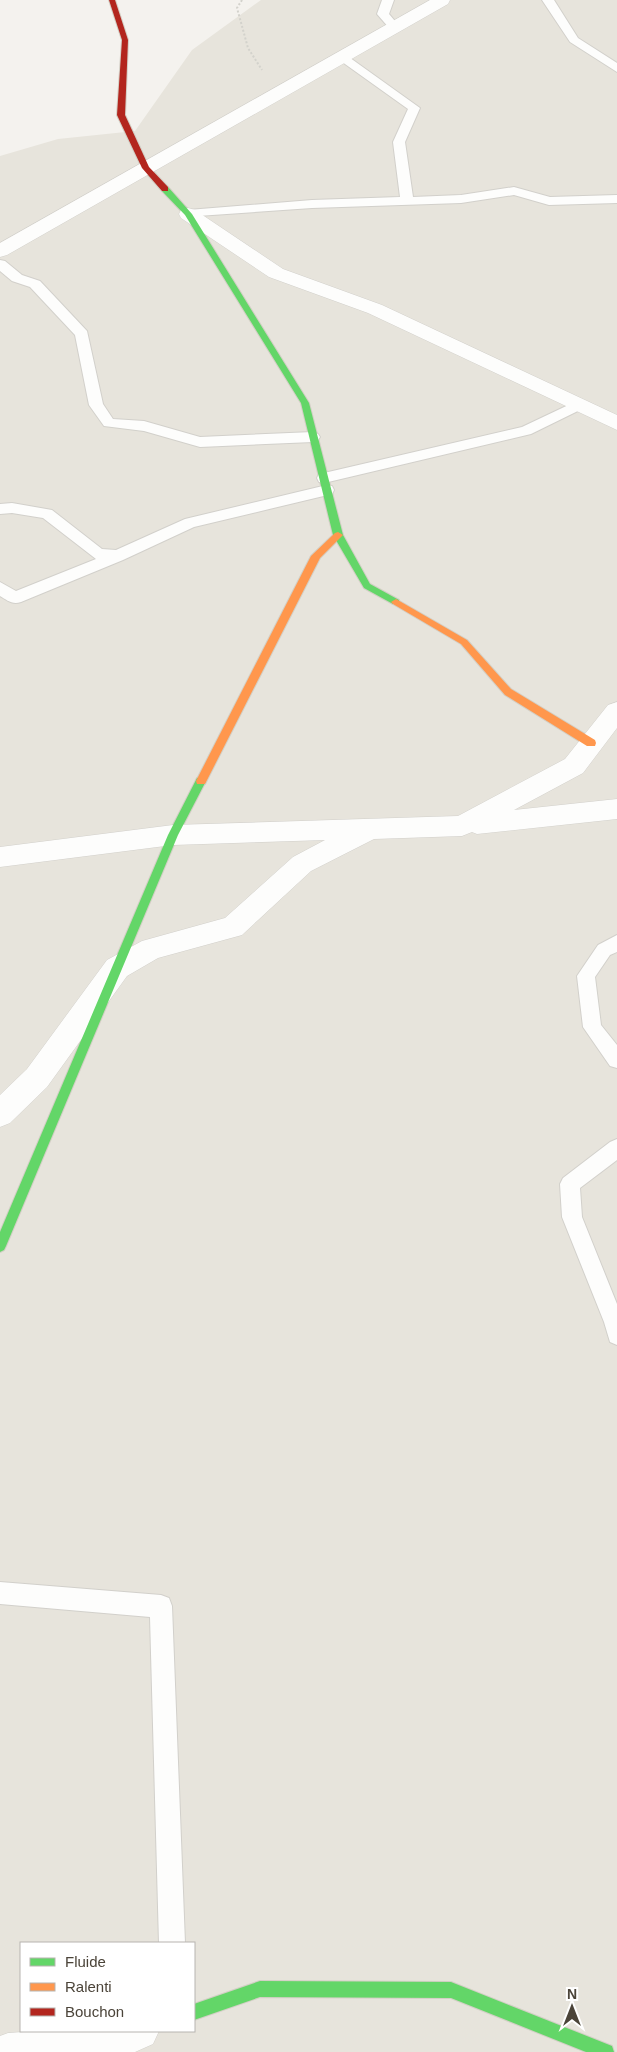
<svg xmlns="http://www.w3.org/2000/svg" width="617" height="2052" font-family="Arial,sans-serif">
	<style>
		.residential { fill: #e7e4dc; fill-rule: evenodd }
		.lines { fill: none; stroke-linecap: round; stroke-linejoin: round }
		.lane-casing { stroke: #d2d0cb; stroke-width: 2 }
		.street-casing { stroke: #d2d0cb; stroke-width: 1 }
		.fast-casing { stroke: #d3cfc5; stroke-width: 2 }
		.slow-casing { stroke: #d3cfc5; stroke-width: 2 }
		.jam-casing { stroke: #d3cfc5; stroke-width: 2 }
		.path { stroke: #d3d2cc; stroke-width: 2; stroke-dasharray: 2 2; stroke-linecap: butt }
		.lane { fill: #fdfdfc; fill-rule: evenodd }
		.street { fill: #fdfdfc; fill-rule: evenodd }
		.fast { fill: #63d668; fill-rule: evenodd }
		.slow { fill: #ff974d; fill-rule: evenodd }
		.jam { fill: #b3261e; fill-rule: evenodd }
	</style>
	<rect width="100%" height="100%" fill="#f4f2ee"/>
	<!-- residential -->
	<path class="residential" d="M 261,0 L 617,0 L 617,2052 L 0,2052 L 0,156 L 58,139 L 135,131 L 192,50 ZM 21,1943 L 194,1943 L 194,2031 L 21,2031 Z"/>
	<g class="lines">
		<defs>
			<path id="lane" d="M 382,0 L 394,0 L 389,14 L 400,27 L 398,29 L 390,29 L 377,14 Z
				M 542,0 L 554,0 L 578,38 L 617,63 L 617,72 L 570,42 Z
				M 342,53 L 346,55 L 420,108 L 405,142 L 413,197 L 461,195 L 514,187 L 550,197 L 617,195 L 617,203 L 549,205 L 514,195 L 461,203 L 312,208 L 183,217 L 182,214 L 188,210 L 312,200 L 400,197 L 393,142 L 408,109 L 338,59 L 336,57 L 338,55 Z
				M 0,260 L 5,261 L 22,275 L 40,281 L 87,331 L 103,404 L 113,419 L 144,421 L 200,437 L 313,432 L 318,434 L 320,437 L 318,440 L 313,442 L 200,447 L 144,431 L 104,426 L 89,405 L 75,335 L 30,287 L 12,281 L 0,271 Z
				M 579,400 L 584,402 L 586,405 L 584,408 L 531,434 L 324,483 L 319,482 L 317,478 L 319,474 L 324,473 L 522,427 Z
				M 327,485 L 332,486 L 334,490 L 332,494 L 194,527 L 123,560 L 21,602 C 12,605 7,600 0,596 L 0,582 L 16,591 L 96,559 L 43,518 L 12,513 L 0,514 L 0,504 L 12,503 L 52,510 L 102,549 L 116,550 L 185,519 Z
				M 617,935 L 617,952 L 610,955 L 595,977 L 601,1025 L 617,1045 L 617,1068 L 610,1066 L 583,1027 L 577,976 L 598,945 Z
				M 617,1139 L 617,1160 L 580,1188 L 582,1217 L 617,1304 L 617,1345 L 610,1342 L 604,1322 L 562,1217 L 560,1184 L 563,1178 L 610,1142 Z
				M 0,1582 L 161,1595 L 169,1598 L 172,1606 L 185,1943 L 159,1943 L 150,1617 L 0,1604 Z"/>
			<path id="street" d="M 430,0 L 450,0 L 448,4 L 7,255 L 0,257 L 0,243 Z
				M 188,208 L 195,210 L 283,269 L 382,305 L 617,415 L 617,430 L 368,313 L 269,277 L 181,218 L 179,214 L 181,210 Z
				M 617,702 L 617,728 L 583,773 L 514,810 L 617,799 L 617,819 L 477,834 L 472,832 L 462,836 L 374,839 L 311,871 L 242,935 L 158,958 L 127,976 L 47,1087 L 10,1123 L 0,1127 L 0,1095 L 27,1069 L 107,960 L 142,941 L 225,918 L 293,857 L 325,840 L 173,845 L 0,867 L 0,847 L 173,825 L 458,816 L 565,759 L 608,705 Z
				M 39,2031 L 159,2031 L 153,2044 L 135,2052 L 0,2052 L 0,2036 L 8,2033 Z"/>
			<path id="fast" d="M 162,187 L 168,187 L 192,214 L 309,403 L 343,535 L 370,584 L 399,600 L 399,604 L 393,604 L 364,588 L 333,535 L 301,403 L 185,215 L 162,191 Z
				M 201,777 L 206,781 L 178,835 L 6,1246 L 4,1250 L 0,1252 L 0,1232 L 168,835 L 197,778 Z
				M 260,1981 L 451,1982 L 612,2046 L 614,2052 L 586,2052 L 451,1998 L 260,1997 L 194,2020 L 194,2004 Z"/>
			<path id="slow" d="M 338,532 L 343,535 L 320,558 L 205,784 L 197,784 L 196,781 L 311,556 L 335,533 Z
				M 396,599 L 467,640 L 511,689 L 595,740 L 596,743 L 595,746 L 587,746 L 505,695 L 461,644 L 393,604 L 391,602 Z"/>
			<path id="jam" d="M 109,0 L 115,0 L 128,40 L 125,115 L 149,167 L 168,187 L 168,191 L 162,191 L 142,168 L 117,115 L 122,40 Z"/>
		</defs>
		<!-- lane casing -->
		<use href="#lane" class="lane-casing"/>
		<!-- street casing -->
		<use href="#street" class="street-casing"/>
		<!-- fast casing -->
		<use href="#fast" class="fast-casing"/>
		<!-- slow casing -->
		<use href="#slow" class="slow-casing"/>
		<!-- jam casing -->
		<use href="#jam" class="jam-casing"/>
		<!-- path -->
		<path class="path" d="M 242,0 L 237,8 L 248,48 L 262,70"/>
		<!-- lane -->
		<use href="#lane" class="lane"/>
		<!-- street -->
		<use href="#street" class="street"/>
		<!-- fast -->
		<use href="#fast" class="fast"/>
		<!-- slow -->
		<use href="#slow" class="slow"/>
		<!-- jam -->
		<use href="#jam" class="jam"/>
	</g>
	<!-- legend -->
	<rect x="20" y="1942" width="175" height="90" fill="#ffffff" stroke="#b7b4b0"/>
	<rect x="30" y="1958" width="25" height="8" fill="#63d668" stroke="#b7b4b0"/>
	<text x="65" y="1967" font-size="15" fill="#4b4439">Fluide</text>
	<rect x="30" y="1983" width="25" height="8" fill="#ff974d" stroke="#b7b4b0"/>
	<text x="65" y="1992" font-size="15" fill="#4b4439">Ralenti</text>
	<rect x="30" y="2008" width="25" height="8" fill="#b3261e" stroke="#b7b4b0"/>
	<text x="65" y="2017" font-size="15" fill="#4b4439">Bouchon</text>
	<!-- north arrow -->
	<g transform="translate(572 2007)" stroke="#ffffff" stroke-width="4" paint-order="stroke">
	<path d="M0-4L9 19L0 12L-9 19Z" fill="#4b4439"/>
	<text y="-8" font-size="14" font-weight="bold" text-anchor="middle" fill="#4b4439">N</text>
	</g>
</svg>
